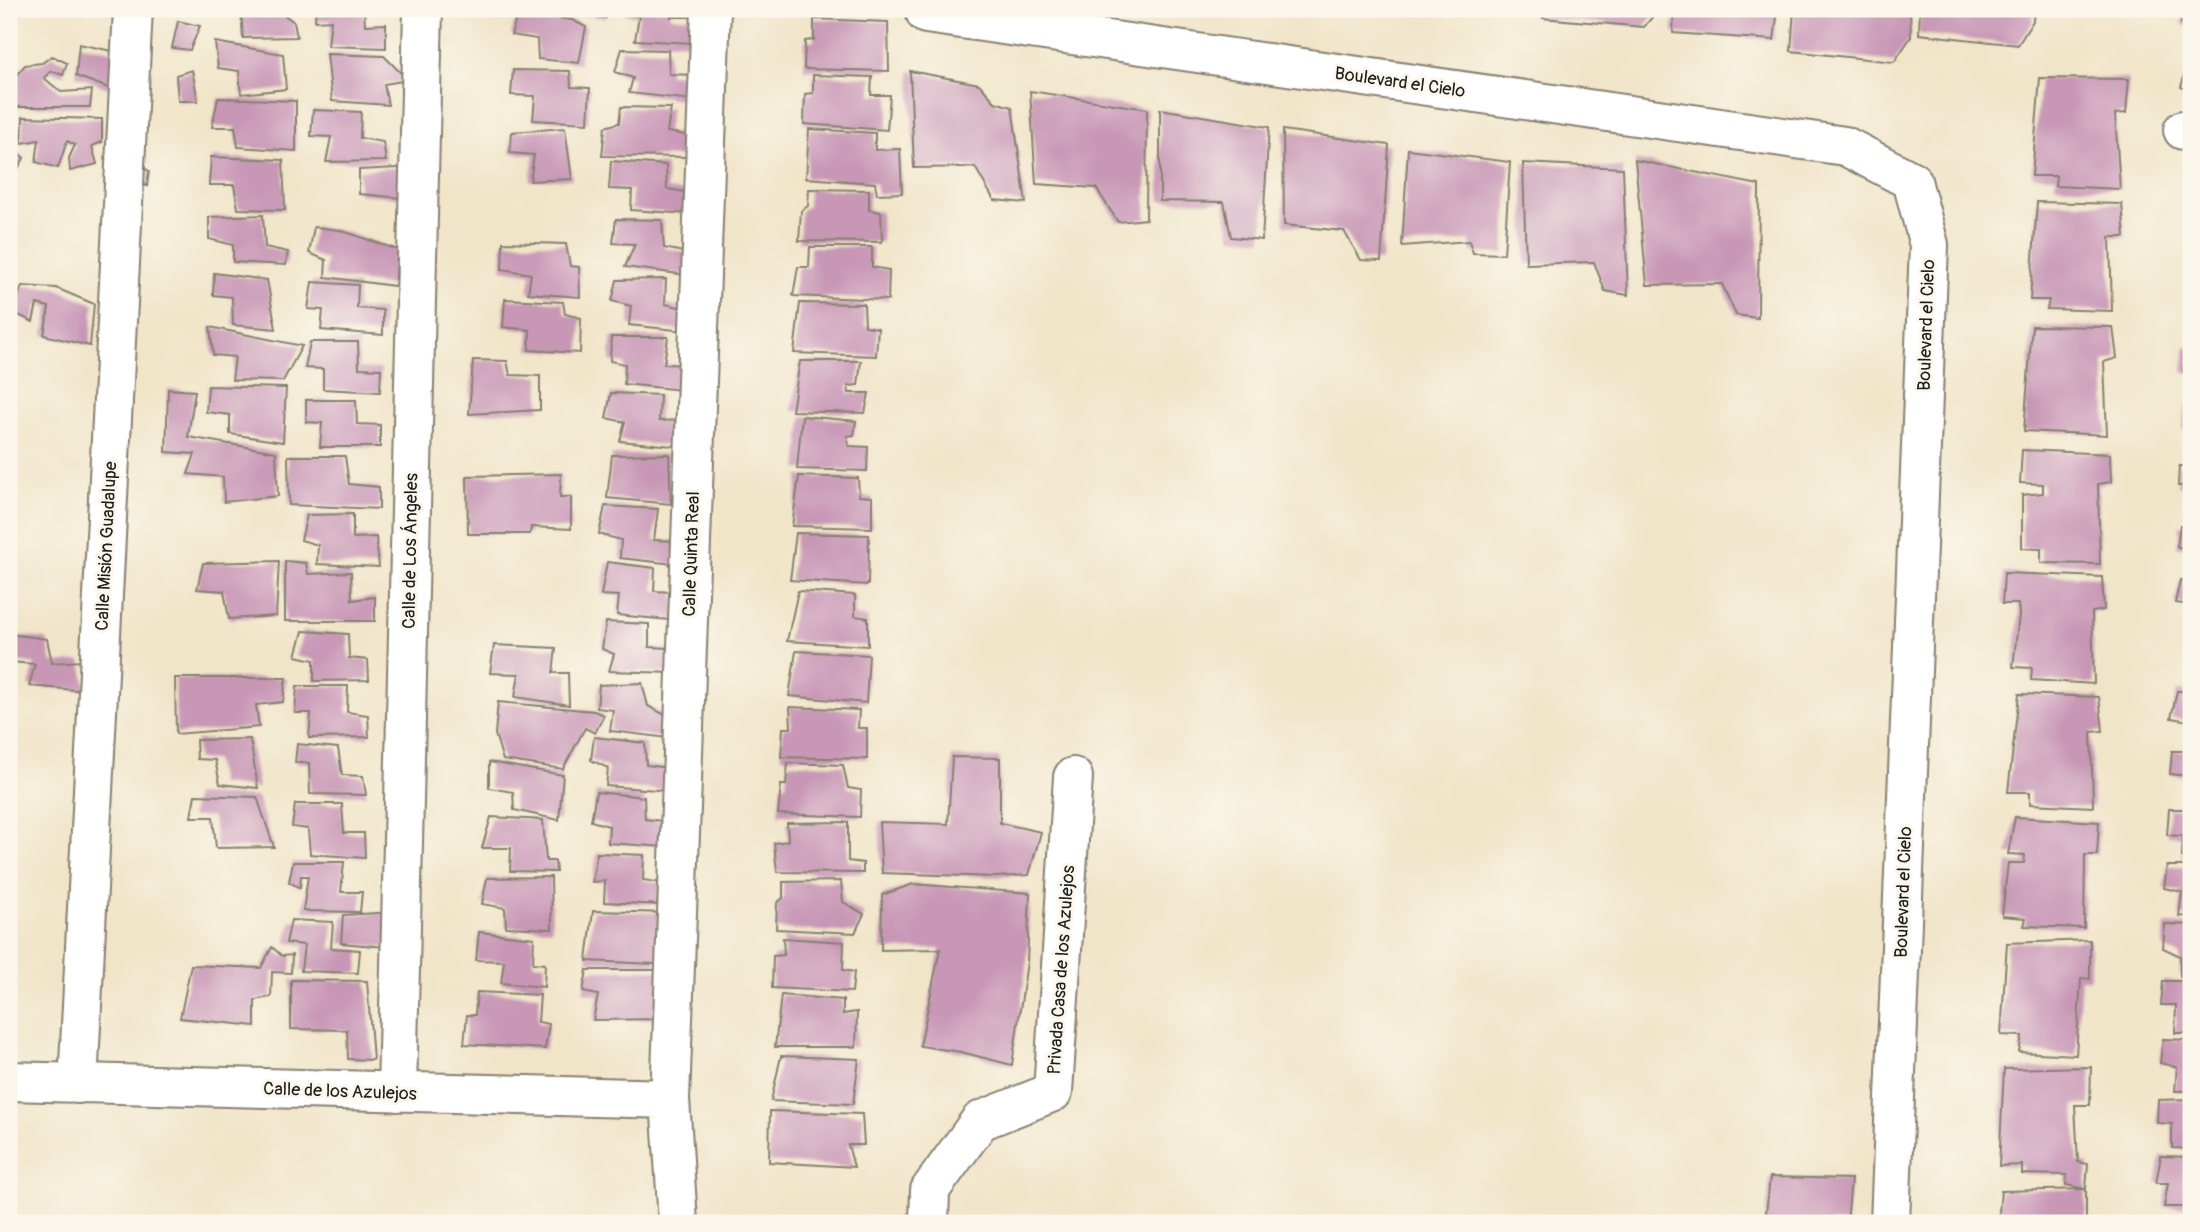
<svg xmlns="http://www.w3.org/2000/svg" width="2200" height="1232" font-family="Pangolin,sans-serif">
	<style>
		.building { fill: #c897b6 }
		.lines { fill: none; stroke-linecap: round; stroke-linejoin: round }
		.street-casing { stroke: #868072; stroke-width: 42 }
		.street { stroke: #fff; stroke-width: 38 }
		.labels { text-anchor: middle; stroke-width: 6; stroke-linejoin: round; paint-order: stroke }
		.street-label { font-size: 18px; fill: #1c1c1c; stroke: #fbf7ec }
	</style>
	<rect width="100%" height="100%" fill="#fbf7ec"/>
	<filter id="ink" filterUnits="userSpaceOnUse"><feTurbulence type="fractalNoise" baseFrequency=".0143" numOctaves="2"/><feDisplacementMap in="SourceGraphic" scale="14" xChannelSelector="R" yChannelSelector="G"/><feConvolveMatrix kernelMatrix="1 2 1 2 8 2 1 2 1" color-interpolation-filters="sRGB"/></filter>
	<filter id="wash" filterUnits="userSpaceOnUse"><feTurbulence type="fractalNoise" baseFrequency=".00686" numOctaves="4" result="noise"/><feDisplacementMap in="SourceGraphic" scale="28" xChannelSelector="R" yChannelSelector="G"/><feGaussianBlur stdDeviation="1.57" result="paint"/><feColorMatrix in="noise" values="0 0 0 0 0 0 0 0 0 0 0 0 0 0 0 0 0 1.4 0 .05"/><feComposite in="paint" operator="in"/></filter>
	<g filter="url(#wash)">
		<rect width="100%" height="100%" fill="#f1e5c9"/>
		<g id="blocks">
			<!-- building -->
			<path class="building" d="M 241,9 L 276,9 L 294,22 L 297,37 L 243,38 Z
				M 316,9 L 364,9 L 365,25 L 386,24 L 386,48 L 328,46 L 331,20 L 315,21 Z
				M 478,9 L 523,9 L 523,13 L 572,20 L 586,27 L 579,63 L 538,59 L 537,39 L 511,35 L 517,15 L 478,13 Z
				M 545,9 L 606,9 L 606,18 L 545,10 Z
				M 625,9 L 671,9 L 671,17 L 692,17 L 692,43 L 635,40 L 639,16 L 624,14 Z
				M 806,9 L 887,9 L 886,14 L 806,11 Z
				M 1545,9 L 1659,9 L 1644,27 L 1543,18 Z
				M 1674,9 L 1778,9 L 1774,40 L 1673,33 Z
				M 1794,9 L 1910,9 L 1911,37 L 1894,62 L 1791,51 Z
				M 1920,9 L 2034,9 L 2033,21 L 2018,45 L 1919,34 Z
				M 2188,9 L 2191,9 L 2191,29 L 2181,23 Z
				M 814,19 L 888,22 L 889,71 L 804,69 L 805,41 L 814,40 Z
				M 178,21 L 200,26 L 190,50 L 172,48 Z
				M 215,42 L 283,54 L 286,89 L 241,94 L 239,71 L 218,68 Z
				M 79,44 L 131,55 L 127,95 L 76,76 Z
				M 622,49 L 668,50 L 669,74 L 692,75 L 692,100 L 629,93 L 633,78 L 615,72 Z
				M 327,54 L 384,56 L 408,80 L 384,84 L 388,105 L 332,101 Z
				M 2191,55 L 2191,91 L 2181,87 Z
				M 52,56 L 67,63 L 63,75 L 51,71 L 44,78 L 61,92 L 92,90 L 90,107 L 11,107 L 14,78 L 25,65 L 42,63 Z
				M 192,70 L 198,101 L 178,101 L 176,75 Z
				M 513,70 L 570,71 L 571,87 L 590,88 L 588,123 L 533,120 L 535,96 L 511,95 Z
				M 910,71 L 979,84 L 995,102 L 1012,107 L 1026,203 L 994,200 L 975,167 L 914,168 Z
				M 813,75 L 872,77 L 871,95 L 890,95 L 887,130 L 804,124 L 805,94 L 813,93 Z
				M 2040,78 L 2129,79 L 2126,113 L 2115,114 L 2120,189 L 2055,186 L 2056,176 L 2032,176 Z
				M 1030,91 L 1147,109 L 1146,219 L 1118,222 L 1096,188 L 1036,184 Z
				M 218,98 L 296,101 L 296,151 L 238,147 L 235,127 L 212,127 Z
				M 621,107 L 671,108 L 667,132 L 693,136 L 691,157 L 602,156 L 605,127 L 619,123 Z
				M 1160,109 L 1269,127 L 1262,240 L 1231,237 L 1224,202 L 1160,201 Z
				M 313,110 L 361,112 L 360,138 L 383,142 L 386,161 L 326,162 L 331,137 L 311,136 Z
				M 23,117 L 102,119 L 102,142 L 92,146 L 97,164 L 70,171 L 69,158 L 75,145 L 67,141 L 58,168 L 36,162 L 39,140 L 22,143 Z
				M 565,128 L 572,179 L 530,181 L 534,155 L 510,153 L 512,132 Z
				M 809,129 L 875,133 L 875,150 L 900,149 L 902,193 L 877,194 L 875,183 L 806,178 Z
				M 1283,130 L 1389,145 L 1381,261 L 1361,260 L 1344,231 L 1284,225 Z
				M 9,145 L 24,158 L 16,172 L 9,167 Z
				M 1408,149 L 1510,162 L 1504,254 L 1473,253 L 1469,241 L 1402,246 Z
				M 211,157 L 283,160 L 285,210 L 238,209 L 234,185 L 209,185 Z
				M 1635,160 L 1759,185 L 1758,318 L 1736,315 L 1722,284 L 1647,285 Z
				M 611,161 L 666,165 L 667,189 L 691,193 L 690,214 L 631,210 L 632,190 L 609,189 Z
				M 1523,163 L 1623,168 L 1628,295 L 1605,291 L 1594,262 L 1526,264 Z
				M 139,165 L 149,171 L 147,186 L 132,179 Z
				M 417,167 L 413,199 L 359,194 L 359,170 Z
				M 809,189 L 869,190 L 869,210 L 881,212 L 882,242 L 799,241 L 801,211 L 808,206 Z
				M 2037,202 L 2122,204 L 2125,237 L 2110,237 L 2112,311 L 2047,309 L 2049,300 L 2030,300 Z
				M 263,215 L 265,247 L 288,252 L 286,265 L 233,262 L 233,245 L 209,239 L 209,217 Z
				M 616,219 L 662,220 L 664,248 L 688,253 L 687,275 L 625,267 L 635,244 L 613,243 Z
				M 314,227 L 340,230 L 398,250 L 395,286 L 325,277 L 326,260 L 309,253 Z
				M 503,242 L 566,244 L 570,266 L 579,267 L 580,297 L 528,293 L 531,274 L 502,269 Z
				M 810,247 L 872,247 L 872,267 L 889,270 L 888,300 L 793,296 L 798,267 L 809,267 Z
				M 214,273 L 267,280 L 276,329 L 233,325 L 232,297 L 213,295 Z
				M 666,279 L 665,304 L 688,309 L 685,331 L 629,325 L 631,306 L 612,301 L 617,280 Z
				M 312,282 L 358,285 L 357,308 L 383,310 L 383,335 L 321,330 L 323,310 L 308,309 Z
				M 22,286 L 56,288 L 94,304 L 90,346 L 44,335 L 49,307 L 37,304 L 33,322 L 12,312 Z
				M 2187,287 L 2191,287 L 2191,315 L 2187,314 Z
				M 505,299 L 563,302 L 565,314 L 581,318 L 580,353 L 529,350 L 530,330 L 503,327 Z
				M 800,303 L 864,304 L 865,326 L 878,328 L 876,356 L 794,353 Z
				M 2032,326 L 2113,327 L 2117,358 L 2104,362 L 2107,435 L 2024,431 Z
				M 210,327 L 302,346 L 283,381 L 232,380 L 235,357 L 213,355 Z
				M 611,337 L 668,337 L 664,364 L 691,365 L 692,391 L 624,384 L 625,364 L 610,361 Z
				M 310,342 L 358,342 L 359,368 L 381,369 L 380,392 L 323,389 L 323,369 L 305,368 Z
				M 2186,346 L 2191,347 L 2191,373 L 2183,372 Z
				M 473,360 L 507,361 L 510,375 L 540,376 L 540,410 L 469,414 Z
				M 800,361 L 861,361 L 858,385 L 848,386 L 849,393 L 869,393 L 865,413 L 792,411 Z
				M 208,386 L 286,388 L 283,442 L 230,434 L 230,415 L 206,412 Z
				M 168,389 L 195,391 L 188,437 L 276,452 L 278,496 L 224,502 L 223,477 L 188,474 L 195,454 L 166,452 Z
				M 611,393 L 660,395 L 659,421 L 683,420 L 684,447 L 620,441 L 625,422 L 606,418 Z
				M 306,400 L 356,400 L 357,424 L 380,425 L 380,447 L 320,447 L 322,423 L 306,422 Z
				M 2186,405 L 2191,405 L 2191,431 L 2183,429 Z
				M 802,416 L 856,421 L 854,435 L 847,436 L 849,446 L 868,447 L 867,471 L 797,469 Z
				M 2022,450 L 2110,454 L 2111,482 L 2098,484 L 2100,564 L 2041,563 L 2041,549 L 2022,548 L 2022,495 L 2043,493 L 2043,484 L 2020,483 Z
				M 669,454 L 671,504 L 607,498 L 612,455 Z
				M 288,456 L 345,456 L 349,484 L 379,487 L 379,509 L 289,505 Z
				M 2179,466 L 2191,466 L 2191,486 L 2178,486 Z
				M 561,474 L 560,497 L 571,497 L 571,529 L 531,527 L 530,534 L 468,534 L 467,476 Z
				M 799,476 L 858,478 L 859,496 L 872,497 L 872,528 L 792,526 Z
				M 605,506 L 658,509 L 654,540 L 677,541 L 673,564 L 620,558 L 621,540 L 599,534 Z
				M 353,514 L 353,538 L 376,537 L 379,567 L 317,564 L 318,545 L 301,540 L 307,515 Z
				M 2180,525 L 2191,525 L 2191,548 L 2177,547 Z
				M 796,533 L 869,535 L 868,585 L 790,580 Z
				M 279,561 L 276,616 L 229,619 L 224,591 L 197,589 L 203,563 Z
				M 285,561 L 306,563 L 308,574 L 351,572 L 352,600 L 375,597 L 375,621 L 285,621 Z
				M 607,562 L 655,568 L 654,591 L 674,592 L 679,621 L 617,615 L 619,596 L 601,595 Z
				M 2004,573 L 2102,577 L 2104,610 L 2092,612 L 2094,684 L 2031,680 L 2032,668 L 2013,667 L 2019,615 L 2018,604 L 2002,604 Z
				M 2180,580 L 2191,580 L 2191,605 L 2175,603 Z
				M 798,591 L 855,595 L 855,616 L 868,618 L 868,646 L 787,641 Z
				M 606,622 L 649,624 L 649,647 L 670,648 L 674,673 L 609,671 L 614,654 L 602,649 Z
				M 303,631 L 348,634 L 349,658 L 368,660 L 369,680 L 314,681 L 314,660 L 296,656 Z
				M 9,634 L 47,639 L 52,663 L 81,661 L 87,691 L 29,686 L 35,664 L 9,662 Z
				M 494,645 L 556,648 L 553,673 L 568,673 L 569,705 L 515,697 L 519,674 L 490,673 Z
				M 796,651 L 869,655 L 866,703 L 789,696 Z
				M 175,678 L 286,678 L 283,702 L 256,705 L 259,727 L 176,734 Z
				M 642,683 L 648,706 L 671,718 L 668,738 L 610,731 L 613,710 L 597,708 L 599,685 Z
				M 297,686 L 348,686 L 347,712 L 368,715 L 369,737 L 309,738 L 311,713 L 295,713 Z
				M 2177,691 L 2191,691 L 2191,744 L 2186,744 L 2189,721 L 2171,718 Z
				M 2019,694 L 2099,697 L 2103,731 L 2091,732 L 2093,807 L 2030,804 L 2030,792 L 2008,792 Z
				M 498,702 L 594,711 L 604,715 L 595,733 L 585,728 L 563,769 L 503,760 L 495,734 Z
				M 790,707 L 859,710 L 858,728 L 867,728 L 867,759 L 781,757 L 783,728 L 791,728 Z
				M 594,737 L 645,743 L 646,765 L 667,768 L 669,791 L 606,786 L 608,768 L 591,760 Z
				M 250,739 L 258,788 L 220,784 L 215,760 L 197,759 L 196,740 Z
				M 297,744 L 338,748 L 342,775 L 363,776 L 366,795 L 310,794 L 309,763 L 295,763 Z
				M 2172,751 L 2191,751 L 2191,799 L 2187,799 L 2189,776 L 2170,774 Z
				M 952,757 L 1000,758 L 1000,823 L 1041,832 L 1029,875 L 996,877 L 882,873 L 879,822 L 948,824 Z
				M 489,762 L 563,775 L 559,820 L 514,810 L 513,792 L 489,788 Z
				M 788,763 L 843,765 L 848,788 L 861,790 L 860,817 L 778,814 L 781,785 L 786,785 Z
				M 596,792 L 644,797 L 645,819 L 662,821 L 666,847 L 608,843 L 609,826 L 591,821 Z
				M 195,795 L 257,797 L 274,847 L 216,848 L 213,817 L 191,817 Z
				M 295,804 L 342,804 L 344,833 L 364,833 L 365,858 L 310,854 L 308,829 L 292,827 Z
				M 2169,809 L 2191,809 L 2191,857 L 2182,857 L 2183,836 L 2167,835 Z
				M 491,817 L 543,820 L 546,861 L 555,861 L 556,872 L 510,871 L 511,848 L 482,848 Z
				M 2015,817 L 2099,822 L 2097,855 L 2085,855 L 2084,928 L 2024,926 L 2026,918 L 2002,916 L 2008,863 L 2024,863 L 2025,855 L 2008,854 Z
				M 848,822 L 848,861 L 863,863 L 863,873 L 777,872 L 774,843 L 788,841 L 787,823 Z
				M 597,853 L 644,855 L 643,880 L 662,883 L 662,905 L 604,902 L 605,881 L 592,882 Z
				M 293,862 L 344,862 L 341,892 L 362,892 L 360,912 L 303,911 L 308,876 L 301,876 L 300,888 L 289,882 Z
				M 2167,866 L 2191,866 L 2191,917 L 2179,916 L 2182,892 L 2164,888 Z
				M 551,877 L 552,929 L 506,927 L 505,908 L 482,904 L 487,878 Z
				M 841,881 L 843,902 L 864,914 L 855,933 L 776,929 L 777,903 L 783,898 L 783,882 Z
				M 913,884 L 1030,893 L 1027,962 L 1012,1065 L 961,1052 L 920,1046 L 940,949 L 881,950 L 882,895 Z
				M 593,911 L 672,913 L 656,964 L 587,961 Z
				M 395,912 L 396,948 L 341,943 L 343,915 Z
				M 291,920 L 333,922 L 331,948 L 360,950 L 358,973 L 301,971 L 304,945 L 286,943 Z
				M 2165,924 L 2191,925 L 2191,975 L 2180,976 L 2180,956 L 2163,948 Z
				M 479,932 L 534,938 L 533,963 L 545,964 L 544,987 L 501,983 L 504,961 L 476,960 Z
				M 783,938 L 844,942 L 843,970 L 854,972 L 852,992 L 772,988 L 773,956 L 784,955 Z
				M 2090,940 L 2090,979 L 2081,978 L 2076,1055 L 2019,1052 L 2022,1036 L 2001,1035 L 2007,943 Z
				M 272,947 L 282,956 L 292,955 L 291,973 L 272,972 L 271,997 L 255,1000 L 255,1026 L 180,1018 L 191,965 L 261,968 Z
				M 587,970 L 669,970 L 664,1019 L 593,1020 L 598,995 L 583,992 Z
				M 291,980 L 367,981 L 373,1060 L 348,1059 L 347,1030 L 291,1029 Z
				M 2163,981 L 2191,981 L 2191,1033 L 2175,1033 L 2176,1005 L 2161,1005 Z
				M 477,992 L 540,995 L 538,1022 L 549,1024 L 545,1049 L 464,1044 L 467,1015 L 475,1015 Z
				M 781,995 L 843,1000 L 843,1014 L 857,1012 L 856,1047 L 775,1047 Z
				M 2163,1039 L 2191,1040 L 2191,1091 L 2175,1091 L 2177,1067 L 2160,1063 Z
				M 781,1056 L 859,1059 L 853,1104 L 771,1101 Z
				M 2091,1067 L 2090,1105 L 2075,1105 L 2078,1162 L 2088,1164 L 2086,1189 L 2066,1185 L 2067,1175 L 2022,1174 L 2022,1165 L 1999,1166 L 2004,1069 Z
				M 2191,1099 L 2191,1149 L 2172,1148 L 2172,1124 L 2157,1123 L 2158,1100 Z
				M 770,1111 L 862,1114 L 864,1145 L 848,1145 L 854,1167 L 769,1162 Z
				M 2161,1156 L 2191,1157 L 2191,1207 L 2164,1207 L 2168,1183 L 2156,1183 Z
				M 1770,1177 L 1851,1179 L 1847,1223 L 1765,1223 Z
				M 2086,1189 L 2086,1223 L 1998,1223 L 2001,1191 Z
				M 2191,1219 L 2191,1223 L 2156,1223 L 2156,1221 Z"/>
		</g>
	</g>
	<g filter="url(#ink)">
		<use href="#blocks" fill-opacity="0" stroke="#868072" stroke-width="2"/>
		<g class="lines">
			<defs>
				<path id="street" d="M 926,14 L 1845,146 L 1912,181 L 1929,245 L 1890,1223
					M 2183,130 L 2191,131
					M 9,1081 L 670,1099
					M 78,1084 L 133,9
					M 397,1092 L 423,9
					M 678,1222 L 670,1099 L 711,9
					M 929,1223 L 930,1190 L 980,1121 L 1053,1092 L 1073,777"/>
			</defs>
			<!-- street casing -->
			<use href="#street" class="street-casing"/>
			<!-- street -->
			<use href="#street" class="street"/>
		</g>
	</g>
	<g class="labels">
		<!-- street labels -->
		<g class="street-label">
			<text transform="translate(1400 82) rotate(8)" y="6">Boulevard el Cielo</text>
			<text transform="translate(1926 325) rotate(-88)" y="6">Boulevard el Cielo</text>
			<text transform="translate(106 546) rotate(-87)" y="6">Calle Misión Guadalupe</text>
			<text transform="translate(410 551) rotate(-89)" y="6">Calle de Los Ángeles</text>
			<text transform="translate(691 554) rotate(-88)" y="6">Calle Quinta Real</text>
			<text transform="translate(1903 892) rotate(-88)" y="6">Boulevard el Cielo</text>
			<text transform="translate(1061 970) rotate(-86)" y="6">Privada Casa de los Azulejos</text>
			<text transform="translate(340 1091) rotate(2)" y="6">Calle de los Azulejos</text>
		</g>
	</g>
	<!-- margin -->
	<rect width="2200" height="1232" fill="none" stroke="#fbf7ec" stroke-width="35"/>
</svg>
